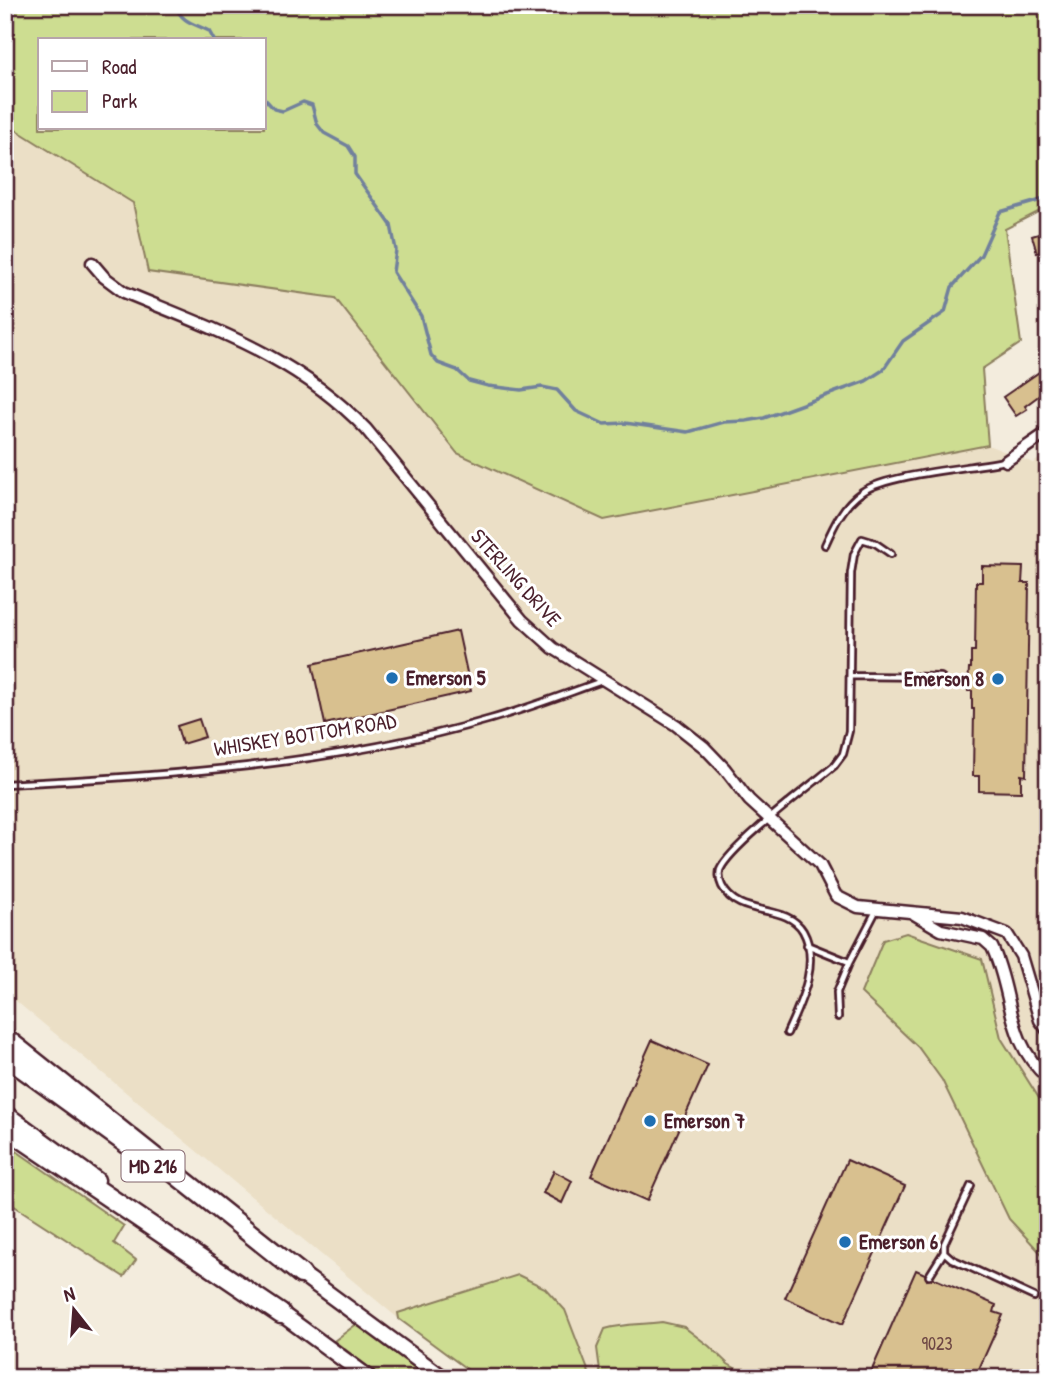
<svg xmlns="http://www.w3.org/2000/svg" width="1053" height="1383" font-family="'Patrick Hand',sans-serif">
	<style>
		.built { fill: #ebdfc6 }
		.green { fill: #cddd91; stroke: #8c7e5e; stroke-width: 2; fill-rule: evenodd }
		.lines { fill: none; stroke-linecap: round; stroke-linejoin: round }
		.stream { stroke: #71809c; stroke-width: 3.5 }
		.building { fill: #d8c08f; stroke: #4a1f2b; stroke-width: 2 }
		.service-casing { stroke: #4a1f2b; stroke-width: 10 }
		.minor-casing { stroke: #4a1f2b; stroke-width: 15 }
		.primary-casing { stroke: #4a1f2b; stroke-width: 19 }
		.motorway-casing { stroke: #4a1f2b; stroke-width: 23 }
		.service { stroke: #fff; stroke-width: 4.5 }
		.minor { stroke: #fff; stroke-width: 10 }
		.primary { stroke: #fff; stroke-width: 14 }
		.motorway { stroke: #fff; stroke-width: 18 }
		.poi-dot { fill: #1f6fb2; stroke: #fff; stroke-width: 2.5 }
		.labels { text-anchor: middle; stroke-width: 6; stroke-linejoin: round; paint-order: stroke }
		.number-label { font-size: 18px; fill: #6e4744 }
		.shield { fill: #fff; stroke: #80626b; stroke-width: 2 }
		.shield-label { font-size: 19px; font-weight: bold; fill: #4a1f2b }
		.street-label { font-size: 21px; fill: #4a1f2b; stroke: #fff }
		.poi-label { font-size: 21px; font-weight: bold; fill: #4a1f2b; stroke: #fff; text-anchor: start }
	</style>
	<rect width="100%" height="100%" fill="#f3ecdd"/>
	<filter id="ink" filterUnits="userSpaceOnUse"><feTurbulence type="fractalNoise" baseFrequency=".0143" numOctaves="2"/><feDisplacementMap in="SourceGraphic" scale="14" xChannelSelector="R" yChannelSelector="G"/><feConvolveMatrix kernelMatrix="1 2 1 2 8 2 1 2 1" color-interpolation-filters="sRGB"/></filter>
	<g filter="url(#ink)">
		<!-- built -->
		<path class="built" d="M 5,123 L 133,203 L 148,272 L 335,298 L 457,453 L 604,520 L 988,445 L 1033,463 L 1048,453 L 1048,1099 L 1044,1107 L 1001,1038 L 982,959 L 905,933 L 883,940 L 861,993 L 918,1047 L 942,1080 L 1009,1219 L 1048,1261 L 1048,1378 L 752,1378 L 728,1364 L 709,1346 L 685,1327 L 662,1322 L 641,1326 L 623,1323 L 597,1348 L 601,1378 L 591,1378 L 584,1357 L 518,1275 L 399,1313 L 399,1319 L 5,992 Z"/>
		<!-- green -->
		<path class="green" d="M 5,5 L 1048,5 L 1048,207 L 1005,229 L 1021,343 L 982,369 L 988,445 L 604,520 L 457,453 L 335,298 L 148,272 L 133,203 L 5,123 ZM 264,40 L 264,128 L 40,128 L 40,40 Z
			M 906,933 L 982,959 L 1001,1038 L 1044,1106 L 1048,1099 L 1048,1261 L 1009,1219 L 942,1080 L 918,1047 L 861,993 L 883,940 Z
			M 5,1143 L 124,1226 L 114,1243 L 136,1260 L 124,1277 L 5,1200 Z
			M 518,1275 L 545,1288 L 565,1310 L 591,1378 L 479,1378 L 399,1319 L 398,1313 Z
			M 662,1322 L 684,1327 L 709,1346 L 728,1364 L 752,1378 L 601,1378 L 597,1348 L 605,1329 C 625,1323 642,1325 662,1322 Z
			M 358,1323 L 432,1378 L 383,1378 L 334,1341 Z"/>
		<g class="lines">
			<!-- stream -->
			<path class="stream" d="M 175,5 C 182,23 194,23 209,31 L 214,40
				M 264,98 L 274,109 L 283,111 L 303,102 L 312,105 L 317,124 L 324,133 L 348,146 L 355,157 L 355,174 L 391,225 L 396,250 L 393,272 L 421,316 L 431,355 L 438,363 L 457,370 L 469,381 L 488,386 L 521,390 L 542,387 L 557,390 L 576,411 L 604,424 L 625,423 L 688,432 L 724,422 L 746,421 L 764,418 L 866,381 L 883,370 L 903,341 L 945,312 L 952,287 L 981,255 L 1000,212 L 1048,198"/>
		</g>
		<!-- building -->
		<path class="building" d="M 1048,231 L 1048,250 L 1037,253 L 1032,236 Z
			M 1048,366 L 1048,389 L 1025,406 L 1027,409 L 1016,416 L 1003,397 Z
			M 982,566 L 1023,567 L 1022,583 L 1029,583 L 1026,776 L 1021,775 L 1021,792 L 979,791 L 979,776 L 973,776 L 974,709 L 972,709 L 972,691 L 968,691 L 969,668 L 971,668 L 971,651 L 975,651 L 976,582 L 982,582 Z
			M 458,631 L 471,691 L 325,724 L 312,664 Z
			M 199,719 L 205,737 L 182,744 L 177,726 Z
			M 652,1040 L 708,1065 L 647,1201 L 591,1176 Z
			M 847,1160 L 905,1186 L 843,1324 L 785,1298 Z
			M 554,1171 L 572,1181 L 562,1203 L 543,1193 Z
			M 916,1270 L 925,1274 L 927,1280 L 933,1278 L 996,1305 L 994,1312 L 1003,1315 L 975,1378 L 886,1378 L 871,1372 Z"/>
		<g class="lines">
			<defs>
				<path id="service" d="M 825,545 C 834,525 843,505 862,492 C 888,474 970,468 1005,461
					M 850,676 L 941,677
					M 5,784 C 168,776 334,765 491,719 C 529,708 565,694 602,681
					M 807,945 L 849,962
					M 838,1017 L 837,992 L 849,963 L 876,911
					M 787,1033 C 800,1004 821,963 803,931 C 786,902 738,919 722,886 C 720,882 719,875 720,870 C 730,846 810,786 834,766 L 843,754 L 849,731 L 851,573 L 854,554 L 862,539 L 875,543 L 891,554
					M 971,1186 L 944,1244 L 944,1252 L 952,1259 L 1034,1297
					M 929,1276 L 944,1252"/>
				<path id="minor" d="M 92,263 L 104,277 L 124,292 C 215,330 296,356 366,429 L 522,620 L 553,648 L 676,725 L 704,747 L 725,769 L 749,800 L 820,865 L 836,896 L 858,907 L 962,917 L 1007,934 L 1021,956 L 1040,1020 L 1048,1031
					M 1006,461 L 1048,432
					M 914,914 L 941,930 L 983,939 L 992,947 C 1014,993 1005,1041 1048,1078"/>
				<path id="primary" d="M 5,1058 L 143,1158
					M 5,1113 L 97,1180
					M 295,1269 L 443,1378
					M 275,1309 L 369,1378"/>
				<path id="motorway" d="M 5,1038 L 301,1274
					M 5,1127 L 281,1314"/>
			</defs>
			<!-- service casing -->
			<use href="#service" class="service-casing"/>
			<!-- minor casing -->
			<use href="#minor" class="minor-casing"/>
			<!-- primary casing -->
			<use href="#primary" class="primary-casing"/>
			<!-- motorway casing -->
			<use href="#motorway" class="motorway-casing"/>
			<!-- service -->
			<use href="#service" class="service"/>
			<!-- minor -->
			<use href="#minor" class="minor"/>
			<!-- primary -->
			<use href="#primary" class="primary"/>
			<!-- motorway -->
			<use href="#motorway" class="motorway"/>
		</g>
	</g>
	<!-- markers -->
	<g class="poi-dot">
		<circle cx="392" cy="678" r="7"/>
		<circle cx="998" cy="679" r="7"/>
		<circle cx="650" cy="1121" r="7"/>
		<circle cx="845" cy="1242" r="7"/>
	</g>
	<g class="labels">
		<!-- number labels -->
		<g class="number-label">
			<text x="937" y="1350">9023</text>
		</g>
		<!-- shield labels -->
		<rect class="shield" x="121.5" y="1150.5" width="63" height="31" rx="5"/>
		<g class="shield-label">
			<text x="153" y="1173">MD 216</text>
		</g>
		<!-- street labels -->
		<g class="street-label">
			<text transform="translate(516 578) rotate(48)" y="7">STERLING DRIVE</text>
			<text transform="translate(305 735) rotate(-9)" y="7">WHISKEY BOTTOM ROAD</text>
		</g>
		<!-- poi labels -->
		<g class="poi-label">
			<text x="406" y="685">Emerson 5</text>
			<text x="984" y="686" text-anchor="end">Emerson 8</text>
			<text x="664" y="1128">Emerson 7</text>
			<text x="859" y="1249">Emerson 6</text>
		</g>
	</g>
	<!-- margin -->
	<rect width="1053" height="1383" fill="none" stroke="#fff" stroke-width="28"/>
	<rect x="14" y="14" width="1025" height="1355" fill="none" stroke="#4a1f2b" stroke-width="2.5" filter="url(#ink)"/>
	<!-- legend -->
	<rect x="38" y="38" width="228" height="91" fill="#ffffff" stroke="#b7a5aa" stroke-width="2"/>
	<rect x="52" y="61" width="35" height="10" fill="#ffffff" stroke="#b7a5aa" stroke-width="2"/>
	<text x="102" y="74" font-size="21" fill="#4a1f2b">Road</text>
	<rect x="52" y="91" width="35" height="21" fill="#cddd91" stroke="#b7a5aa" stroke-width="2"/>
	<text x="102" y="108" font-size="21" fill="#4a1f2b">Park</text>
	<!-- north arrow -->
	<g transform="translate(74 1310) rotate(343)" stroke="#ffffff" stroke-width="5" paint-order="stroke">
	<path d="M0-5L12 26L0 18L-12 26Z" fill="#4a1f2b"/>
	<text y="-10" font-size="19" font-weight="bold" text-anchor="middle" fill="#4a1f2b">N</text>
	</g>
</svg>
